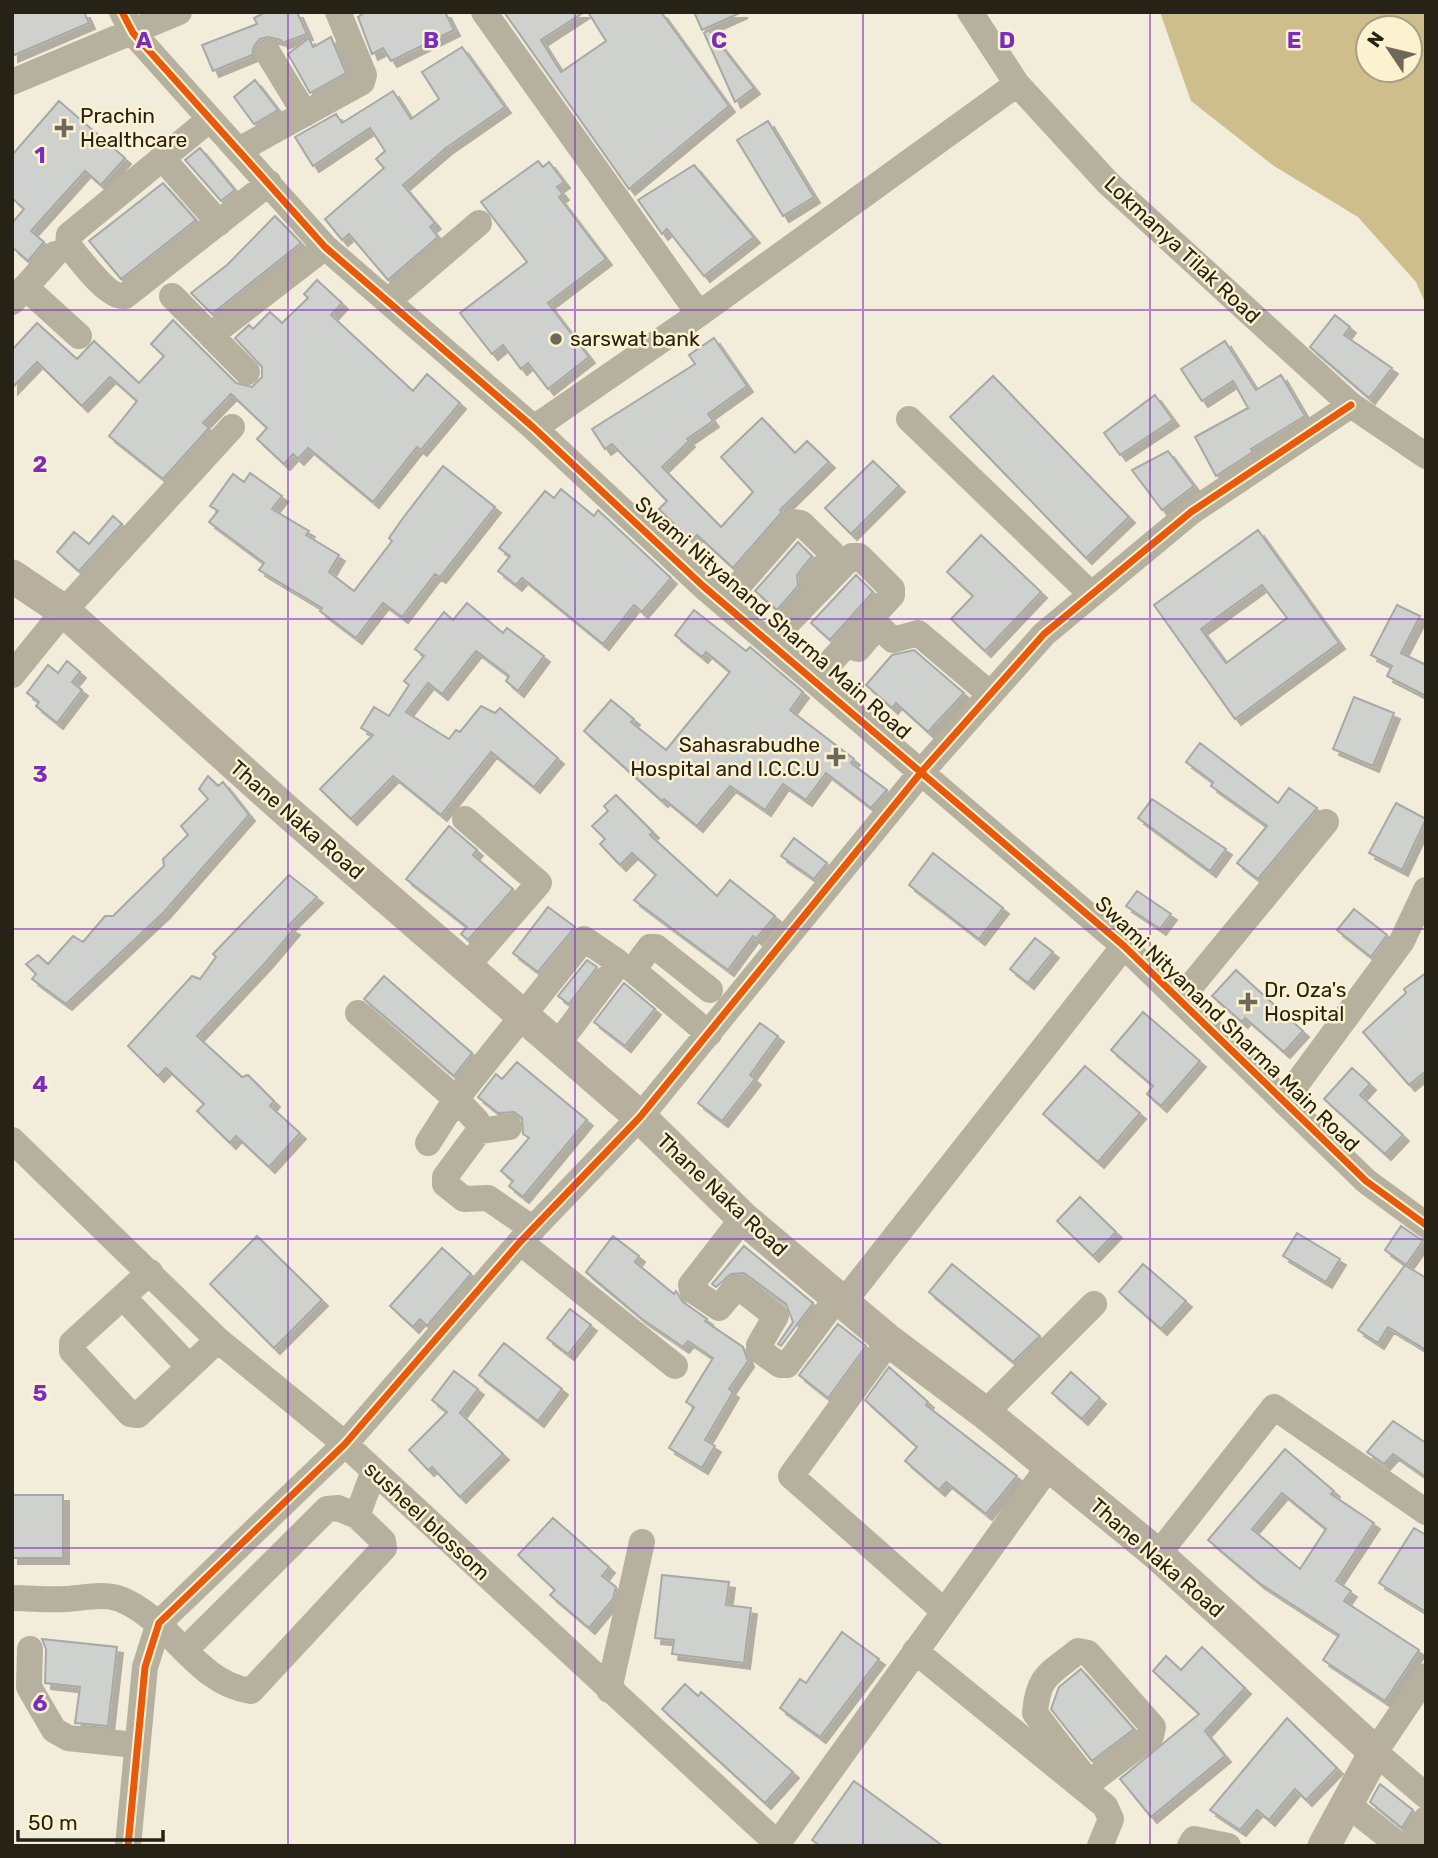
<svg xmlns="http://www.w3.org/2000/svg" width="1438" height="1858" font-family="Rubik,sans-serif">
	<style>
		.water { fill: #cebe8c; fill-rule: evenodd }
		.building { fill: #ced1cd; stroke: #a6a9a5; stroke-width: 2; fill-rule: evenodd; filter: url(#shadow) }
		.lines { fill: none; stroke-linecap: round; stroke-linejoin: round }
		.minor { stroke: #b6b09f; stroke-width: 26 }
		.major { stroke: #b7b09e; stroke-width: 33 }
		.cycleway-casing { stroke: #fdf2cf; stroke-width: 11 }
		.cycleway { stroke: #e8590c; stroke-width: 7 }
		.grid { fill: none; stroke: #7b2cbf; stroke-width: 2; stroke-opacity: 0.55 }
		.poi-dot { fill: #6d695a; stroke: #fdf2cf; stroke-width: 2.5 }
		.labels { text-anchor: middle; stroke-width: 5; stroke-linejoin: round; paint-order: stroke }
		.poi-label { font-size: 21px; fill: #262215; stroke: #fdf2cf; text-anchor: start }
		.street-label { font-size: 21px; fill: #262215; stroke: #fdf2cf }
		.grid-label { font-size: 23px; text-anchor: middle; font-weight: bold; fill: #7b2cbf; stroke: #fdf2cf; stroke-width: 5; stroke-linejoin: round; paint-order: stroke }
	</style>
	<defs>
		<filter id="shadow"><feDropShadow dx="6" dy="6" stdDeviation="0" flood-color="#0004"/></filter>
	</defs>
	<rect width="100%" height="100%" fill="#f2ecda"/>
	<!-- water -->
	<path class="water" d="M 1160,12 L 1426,12 L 1426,305 L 1416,282 L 1358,217 L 1274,166 L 1191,101 ZM 1368,28 L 1410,28 L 1410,70 L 1368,70 Z"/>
	<!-- building -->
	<path class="building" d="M 12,12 L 84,12 L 89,23 L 12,56 Z
		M 266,12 L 297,12 L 307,34 L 282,43 L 281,40 L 268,37 L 260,39 L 254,46 L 252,55 L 213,71 L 202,45 L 257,24 L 254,18 Z
		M 366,12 L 445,12 L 454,30 L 391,61 L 383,48 L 372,54 L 358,17 Z
		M 504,12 L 584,12 L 541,40 L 561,72 L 606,41 L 588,12 L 661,12 L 729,106 L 629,189 Z
		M 694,12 L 742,12 L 702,30 Z
		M 709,30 L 754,88 L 735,102 L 704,33 Z
		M 331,37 L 346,73 L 310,93 L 288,54 L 309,38 L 313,47 Z
		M 462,47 L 505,107 L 446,148 L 403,185 L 435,223 L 430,227 L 438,237 L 388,280 L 349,234 L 342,240 L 325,219 L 384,168 L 376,159 L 385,151 L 370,128 L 313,166 L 295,137 L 336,114 L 342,123 L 393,91 L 411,119 L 439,99 L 422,72 Z
		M 255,80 L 278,110 L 254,124 L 234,97 Z
		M 59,101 L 125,158 L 101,185 L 85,171 L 31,231 L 44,242 L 28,261 L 12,247 L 12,223 L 24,209 L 12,198 L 12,155 Z
		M 768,121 L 814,197 L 783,216 L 737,140 Z
		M 200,148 L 235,190 L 221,201 L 185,160 Z
		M 538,161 L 543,167 L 549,162 L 564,182 L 557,187 L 563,194 L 559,197 L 606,259 L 548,303 L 589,357 L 548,389 L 528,363 L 521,369 L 503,345 L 492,354 L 460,313 L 527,262 L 481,202 Z
		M 694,165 L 754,237 L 704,276 L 667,229 L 662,234 L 638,200 Z
		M 163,183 L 196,220 L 121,279 L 89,241 Z
		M 275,216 L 301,243 L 212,314 L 191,293 L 227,265 Z
		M 317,280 L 342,303 L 331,315 L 413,391 L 427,374 L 460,403 L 421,450 L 417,447 L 373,502 L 308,448 L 298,459 L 293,454 L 284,464 L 257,439 L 267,428 L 231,394 L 203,423 L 209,428 L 163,479 L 109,436 L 137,401 L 110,377 L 82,406 L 37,362 L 12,388 L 12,350 L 37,323 L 77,359 L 94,341 L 139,383 L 164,356 L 151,344 L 173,320 L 236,383 L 252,387 L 262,377 L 262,367 L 235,338 L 249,325 L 253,329 L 270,312 L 282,323 L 308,298 L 304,294 Z
		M 1335,315 L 1350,327 L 1344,335 L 1392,368 L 1369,398 L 1310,347 Z
		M 714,338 L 747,386 L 708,414 L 713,421 L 687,439 L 689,441 L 662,467 L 721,527 L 753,492 L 721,457 L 762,418 L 795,453 L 807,441 L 829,462 L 780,510 L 782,512 L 733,568 L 697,535 L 691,541 L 659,509 L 667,501 L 612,444 L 605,449 L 592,429 L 695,364 L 689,355 Z
		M 1225,341 L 1256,390 L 1281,375 L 1305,416 L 1251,449 L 1253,452 L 1216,476 L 1195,437 L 1248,408 L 1233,381 L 1202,401 L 1181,369 Z
		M 993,376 L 1129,517 L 1086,558 L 950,417 Z
		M 1155,395 L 1173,420 L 1120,455 L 1104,433 Z
		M 1168,451 L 1194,486 L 1162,510 L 1132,470 Z
		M 873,461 L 899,486 L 851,534 L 825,508 Z
		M 443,466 L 495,507 L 440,577 L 435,574 L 402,617 L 383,603 L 356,638 L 320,611 L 322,608 L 259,570 L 264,563 L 209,522 L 218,511 L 210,506 L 233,474 L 244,482 L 250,473 L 282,496 L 272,509 L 309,531 L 306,535 L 339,555 L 329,572 L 354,591 L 392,541 L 389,538 L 403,518 Z
		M 561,489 L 594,516 L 598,510 L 671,578 L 642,612 L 634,605 L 603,644 L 522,578 L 516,585 L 498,571 L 510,556 L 499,548 L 545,491 L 554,498 Z
		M 113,516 L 122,524 L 79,571 L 57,552 L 74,532 L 89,544 Z
		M 1258,530 L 1339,643 L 1235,719 L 1154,605 ZM 1262,585 L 1287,618 L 1226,663 L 1201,629 Z
		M 981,535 L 1041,592 L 985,651 L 951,619 L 973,596 L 947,572 Z
		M 798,542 L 812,556 L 797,575 L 798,586 L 777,610 L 755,591 Z
		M 856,575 L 873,592 L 830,640 L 811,623 Z
		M 467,603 L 503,633 L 507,628 L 544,656 L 518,691 L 506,681 L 509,676 L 476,651 L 442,694 L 428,683 L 406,712 L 449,739 L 456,730 L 460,732 L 481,706 L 495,713 L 500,708 L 558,758 L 534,787 L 491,752 L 441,815 L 393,776 L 351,819 L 320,789 L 373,735 L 361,728 L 374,707 L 389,716 L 409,685 L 404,681 L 424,656 L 415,649 L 444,612 L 453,620 Z
		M 1397,605 L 1420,616 L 1401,653 L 1426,665 L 1426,696 L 1387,676 L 1392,666 L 1371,655 Z
		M 694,610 L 746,651 L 750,647 L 803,692 L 790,710 L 854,759 L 851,763 L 887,790 L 871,808 L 826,773 L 806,800 L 783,784 L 765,810 L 730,786 L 697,826 L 664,799 L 662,801 L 584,731 L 611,700 L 634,719 L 631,722 L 666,750 L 730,672 L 706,652 L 702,657 L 675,635 Z
		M 914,650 L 964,693 L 928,732 L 896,703 L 892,708 L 866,685 L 892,655 Z
		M 67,661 L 80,672 L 72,682 L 82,690 L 57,723 L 36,706 L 39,702 L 27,693 L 48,665 L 58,673 Z
		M 1354,697 L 1394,713 L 1373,766 L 1333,749 Z
		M 1200,743 L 1278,803 L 1289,788 L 1317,808 L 1258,879 L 1237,863 L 1267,826 L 1211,786 L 1213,782 L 1186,762 Z
		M 208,776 L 218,786 L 223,782 L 249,815 L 164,912 L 66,1004 L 32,979 L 36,974 L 26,964 L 38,955 L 48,964 L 73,936 L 83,942 L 105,916 L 113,916 L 164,866 L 163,859 L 188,835 L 181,826 L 208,799 L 199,789 Z
		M 616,795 L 653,832 L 650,835 L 717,896 L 730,880 L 775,916 L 756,939 L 753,936 L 728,970 L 634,900 L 656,875 L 632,853 L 620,865 L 600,844 L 605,839 L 592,826 L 608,811 L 604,806 Z
		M 1152,799 L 1226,849 L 1210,871 L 1138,818 Z
		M 1396,803 L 1426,819 L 1402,870 L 1369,853 Z
		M 449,826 L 477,850 L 473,855 L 513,889 L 468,940 L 461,934 L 467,927 L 406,879 Z
		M 794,838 L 827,863 L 814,879 L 781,856 Z
		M 933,853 L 1003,908 L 979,939 L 909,885 Z
		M 289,875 L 317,897 L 288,926 L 294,929 L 267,961 L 197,1036 L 242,1077 L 248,1075 L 274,1101 L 270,1106 L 300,1133 L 269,1167 L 236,1136 L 230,1143 L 197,1111 L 204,1104 L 166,1068 L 158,1076 L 128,1046 L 192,976 L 200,979 L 216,957 L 213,954 Z
		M 1137,891 L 1171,914 L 1160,929 L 1126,906 Z
		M 548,907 L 575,927 L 538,972 L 513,953 Z
		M 1354,909 L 1387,935 L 1371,957 L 1337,930 Z
		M 1035,938 L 1053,952 L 1028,983 L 1010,969 Z
		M 587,960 L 597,967 L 569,1004 L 558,996 Z
		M 1236,970 L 1303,1031 L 1284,1052 L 1245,1018 L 1242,1022 L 1212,996 Z
		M 1426,973 L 1426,1071 L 1409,1085 L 1363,1032 L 1406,993 L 1404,989 Z
		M 384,976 L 472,1053 L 454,1076 L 364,999 Z
		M 624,983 L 655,1009 L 625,1046 L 594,1022 Z
		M 1143,1012 L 1200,1061 L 1161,1106 L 1147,1094 L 1153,1086 L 1111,1050 Z
		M 760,1023 L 778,1036 L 750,1075 L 755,1079 L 722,1121 L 698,1103 Z
		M 517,1062 L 587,1120 L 523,1197 L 509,1186 L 513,1181 L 501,1171 L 529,1138 L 523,1134 L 522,1118 L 514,1112 L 498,1113 L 478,1097 L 496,1074 L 502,1079 Z
		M 1085,1066 L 1140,1113 L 1098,1162 L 1043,1114 Z
		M 1352,1068 L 1370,1084 L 1360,1095 L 1403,1135 L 1385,1154 L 1324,1099 Z
		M 1080,1197 L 1116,1232 L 1093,1256 L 1057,1221 Z
		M 1401,1226 L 1423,1241 L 1406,1265 L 1385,1250 Z
		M 1297,1233 L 1340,1259 L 1326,1282 L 1283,1256 Z
		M 257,1236 L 322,1300 L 274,1348 L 210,1284 Z
		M 613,1236 L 639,1256 L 635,1262 L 674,1294 L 676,1291 L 683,1302 L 707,1319 L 705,1321 L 743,1347 L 748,1361 L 729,1389 L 733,1392 L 705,1440 L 715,1446 L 702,1468 L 669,1448 L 694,1407 L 686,1402 L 713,1358 L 688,1341 L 683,1347 L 642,1319 L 586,1272 Z
		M 744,1246 L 813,1303 L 781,1346 L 778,1344 L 793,1322 L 786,1304 L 744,1273 L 731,1274 L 716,1287 L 712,1284 Z
		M 442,1248 L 471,1274 L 427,1326 L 420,1319 L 413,1327 L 390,1306 Z
		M 952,1264 L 1040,1336 L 1013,1362 L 929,1292 Z
		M 1143,1264 L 1186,1301 L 1161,1329 L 1119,1292 Z
		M 1405,1265 L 1426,1278 L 1426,1350 L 1388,1327 L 1378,1343 L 1358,1330 Z
		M 570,1309 L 591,1325 L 568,1354 L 547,1338 Z
		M 838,1324 L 866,1346 L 828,1398 L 799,1375 Z
		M 504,1343 L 562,1389 L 538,1421 L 479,1375 Z
		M 889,1367 L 928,1402 L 926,1405 L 1017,1476 L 986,1514 L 946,1482 L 939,1490 L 905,1461 L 917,1447 L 865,1400 Z
		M 454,1371 L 478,1389 L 460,1413 L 503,1454 L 460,1497 L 432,1467 L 428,1470 L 409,1450 L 447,1412 L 432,1400 Z
		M 1071,1372 L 1100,1398 L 1082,1419 L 1052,1393 Z
		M 1393,1421 L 1426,1443 L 1426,1477 L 1393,1454 L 1384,1464 L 1367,1452 Z
		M 1285,1449 L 1334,1491 L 1331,1494 L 1374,1523 L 1336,1581 L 1351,1591 L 1344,1601 L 1419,1650 L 1385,1701 L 1323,1660 L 1339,1635 L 1259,1583 L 1208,1540 ZM 1282,1493 L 1326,1529 L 1300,1569 L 1252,1529 Z
		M 12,1495 L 63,1495 L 63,1558 L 12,1558 Z
		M 553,1518 L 609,1567 L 602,1576 L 616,1587 L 613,1599 L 589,1628 L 550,1595 L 555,1590 L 518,1555 Z
		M 1414,1528 L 1426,1535 L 1426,1612 L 1379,1583 Z
		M 662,1575 L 729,1582 L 726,1605 L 751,1608 L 744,1663 L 672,1654 L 674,1640 L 655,1638 Z
		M 842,1632 L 879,1659 L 820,1737 L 780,1708 L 800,1679 L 806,1683 Z
		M 42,1639 L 117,1647 L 108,1726 L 75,1723 L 80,1687 L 45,1683 L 46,1649 Z
		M 1202,1647 L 1245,1688 L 1205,1731 L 1225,1756 L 1151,1817 L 1120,1779 L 1199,1714 L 1153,1671 L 1166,1656 L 1181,1670 Z
		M 1081,1669 L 1134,1729 L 1092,1761 L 1051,1709 L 1059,1687 Z
		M 685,1684 L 698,1696 L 701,1692 L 793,1772 L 765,1803 L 662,1709 Z
		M 1287,1718 L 1337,1768 L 1306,1800 L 1295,1789 L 1269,1820 L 1257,1810 L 1240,1830 L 1210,1810 Z
		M 854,1781 L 943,1846 L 820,1846 L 812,1840 Z
		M 1380,1784 L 1413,1810 L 1402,1828 L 1370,1802 Z"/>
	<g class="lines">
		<!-- minor -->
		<path class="minor" d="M 122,12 L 133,33 L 325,247 L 534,428 L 703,586 L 1124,946 L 1366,1181 L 1426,1225
			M 484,12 L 699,314
			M 970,12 L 1017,84 L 1108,183 L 1351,405 L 1426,456
			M 268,53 L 305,114
			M 12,82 L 179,12
			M 210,119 L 69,235 L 68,245 C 80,259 108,299 125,296 L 269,183
			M 239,150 L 362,82 L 364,75 L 338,12
			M 163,159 L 219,223
			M 25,287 L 79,336
			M 172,296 L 247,372
			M 388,301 L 479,223
			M 12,302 L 55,254
			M 211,335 L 325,247
			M 909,419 L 1091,594
			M 534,428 L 699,314 L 1017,84
			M 723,603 L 794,522 L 801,523 L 832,553 L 832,558 L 812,579
			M 769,642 L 852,556 L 859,556 L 892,589 L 892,595 L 815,679
			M 858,649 L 875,629 L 880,628 L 893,640 L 918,633 L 990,694
			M 12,675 L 64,611 L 232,427
			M 465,819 L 539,883 L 466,967
			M 1181,998 L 1326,822
			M 358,1013 L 456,1099 L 428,1143
			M 709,1034 L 633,970 L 650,947 L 656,947 L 710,990
			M 1284,1101 L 1402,941 L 1426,890
			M 479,1131 L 509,1127
			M 12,1140 L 218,1340 L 345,1444 L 780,1846
			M 743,1218 L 691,1285 L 692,1290 L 719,1308 L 735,1289 L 740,1288 L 776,1316 L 759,1345 L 759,1350 L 780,1365 L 787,1365 L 837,1298
			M 533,1229 L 488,1198 L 464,1199 L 445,1184 L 445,1177 L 479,1131 L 477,1121 L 456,1099 L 584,939 L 618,962 L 617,966 L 557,1045
			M 520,1242 L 675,1366
			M 150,1272 L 72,1343 L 72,1351 L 130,1414 L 138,1415 L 218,1340
			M 123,1297 L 189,1367
			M 843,1303 L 1124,946
			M 889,1341 L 791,1476 L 944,1611
			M 985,1413 L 1094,1304
			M 1156,1553 L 1167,1543 L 1274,1407 L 1426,1512
			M 12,1598 C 30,1598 48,1600 66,1599 C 84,1598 103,1593 120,1599 C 170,1618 196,1684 251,1691 L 384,1548 L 383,1541 L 357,1516 L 374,1471
			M 30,1649 L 29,1687 L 54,1730 L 68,1738 L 135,1745
			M 186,1649 L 327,1509 L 338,1508 L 357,1516
			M 915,1651 L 1105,1806 L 1111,1819 L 1100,1846
			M 1426,1676 L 1375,1752 L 1426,1796
			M 609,1690 L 642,1542
			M 1039,1752 L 1053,1737 L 1035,1713 C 1038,1675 1050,1674 1078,1651 L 1088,1653 L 1153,1727 L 1151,1736 L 1094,1779 L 1084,1776 L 1053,1737
			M 1347,1804 L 1400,1846
			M 128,1846 L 145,1667 L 159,1623 L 345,1444 L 520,1242 L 640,1117 L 923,770 L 1044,634 L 1191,512 L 1351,405
			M 776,1846 L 1049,1466
			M 1190,1846 L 1194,1839 L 1228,1846
			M 1410,1846 L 1426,1819"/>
		<!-- major -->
		<path class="major" d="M 12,576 L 64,611 L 290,814 L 640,1117 L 743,1218 L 889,1341 L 985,1413 L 1156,1553 L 1375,1752 L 1324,1846"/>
		<defs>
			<path id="cycleway" d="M 122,12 L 133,33 L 325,247 L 534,428 L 703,586 L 1124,946 L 1366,1181 L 1426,1225
				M 128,1846 L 145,1667 L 159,1623 L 345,1444 L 520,1242 L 640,1117 L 923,770 L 1044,634 L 1191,512 L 1351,405"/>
		</defs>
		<!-- cycleway casing -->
		<use href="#cycleway" class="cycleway-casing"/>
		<!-- cycleway -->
		<use href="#cycleway" class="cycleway"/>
	</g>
	<!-- grid -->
	<path class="grid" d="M 288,12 L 288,1846M 575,12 L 575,1846M 863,12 L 863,1846M 1150,12 L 1150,1846M 12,310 L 1426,310M 12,619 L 1426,619M 12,929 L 1426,929M 12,1239 L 1426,1239M 12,1548 L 1426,1548"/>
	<!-- markers -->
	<g class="poi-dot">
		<path d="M60.5 117.5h7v7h7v7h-7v7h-7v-7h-7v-7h7z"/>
		<circle cx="556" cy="339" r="7"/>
		<path d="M832.5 746.5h7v7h7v7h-7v7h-7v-7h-7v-7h7z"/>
		<path d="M1244.5 991.5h7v7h7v7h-7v7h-7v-7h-7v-7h7z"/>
	</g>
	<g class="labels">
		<!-- poi labels -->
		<g class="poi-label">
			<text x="80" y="123">Prachin<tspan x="80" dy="24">Healthcare</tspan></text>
			<text x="570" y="346">sarswat bank</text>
			<text x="820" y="752" text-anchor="end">Sahasrabudhe<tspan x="820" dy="24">Hospital and I.C.C.U</tspan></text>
			<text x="1264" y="997">Dr. Oza's<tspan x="1264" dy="24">Hospital</tspan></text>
		</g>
		<!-- street labels -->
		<g class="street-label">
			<text transform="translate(1182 250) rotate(43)" y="7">Lokmanya Tilak Road</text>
			<text transform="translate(773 618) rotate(41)" y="7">Swami Nityanand Sharma Main Road</text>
			<text transform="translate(297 820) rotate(41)" y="7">Thane Naka Road</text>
			<text transform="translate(1227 1024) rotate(44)" y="7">Swami Nityanand Sharma Main Road</text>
			<text transform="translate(722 1195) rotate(43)" y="7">Thane Naka Road</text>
			<text transform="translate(427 1521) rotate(43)" y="7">susheel blossom</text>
			<text transform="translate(1157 1558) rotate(41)" y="7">Thane Naka Road</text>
		</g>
	</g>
	<g class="grid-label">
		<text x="144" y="48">A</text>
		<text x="431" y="48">B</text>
		<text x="719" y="48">C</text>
		<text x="1007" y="48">D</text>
		<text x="1294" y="48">E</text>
		<text x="40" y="163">1</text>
		<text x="40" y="472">2</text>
		<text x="40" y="782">3</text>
		<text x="40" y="1092">4</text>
		<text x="40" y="1401">5</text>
		<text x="40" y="1711">6</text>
	</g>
	<!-- border -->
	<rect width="1438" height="1858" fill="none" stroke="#262215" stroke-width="28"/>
	<!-- north arrow -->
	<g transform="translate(1389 49) rotate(305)"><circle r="33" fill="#fdf2cf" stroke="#a79f85" stroke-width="2"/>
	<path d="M0-5L12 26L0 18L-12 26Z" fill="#6d695a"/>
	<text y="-10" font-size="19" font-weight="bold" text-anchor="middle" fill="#262215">N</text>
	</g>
	<!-- scale -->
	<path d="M18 1830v10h145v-10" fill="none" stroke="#262215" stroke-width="3.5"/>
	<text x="28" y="1830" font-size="21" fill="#262215" stroke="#fdf2cf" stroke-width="5" paint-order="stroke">50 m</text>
</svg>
